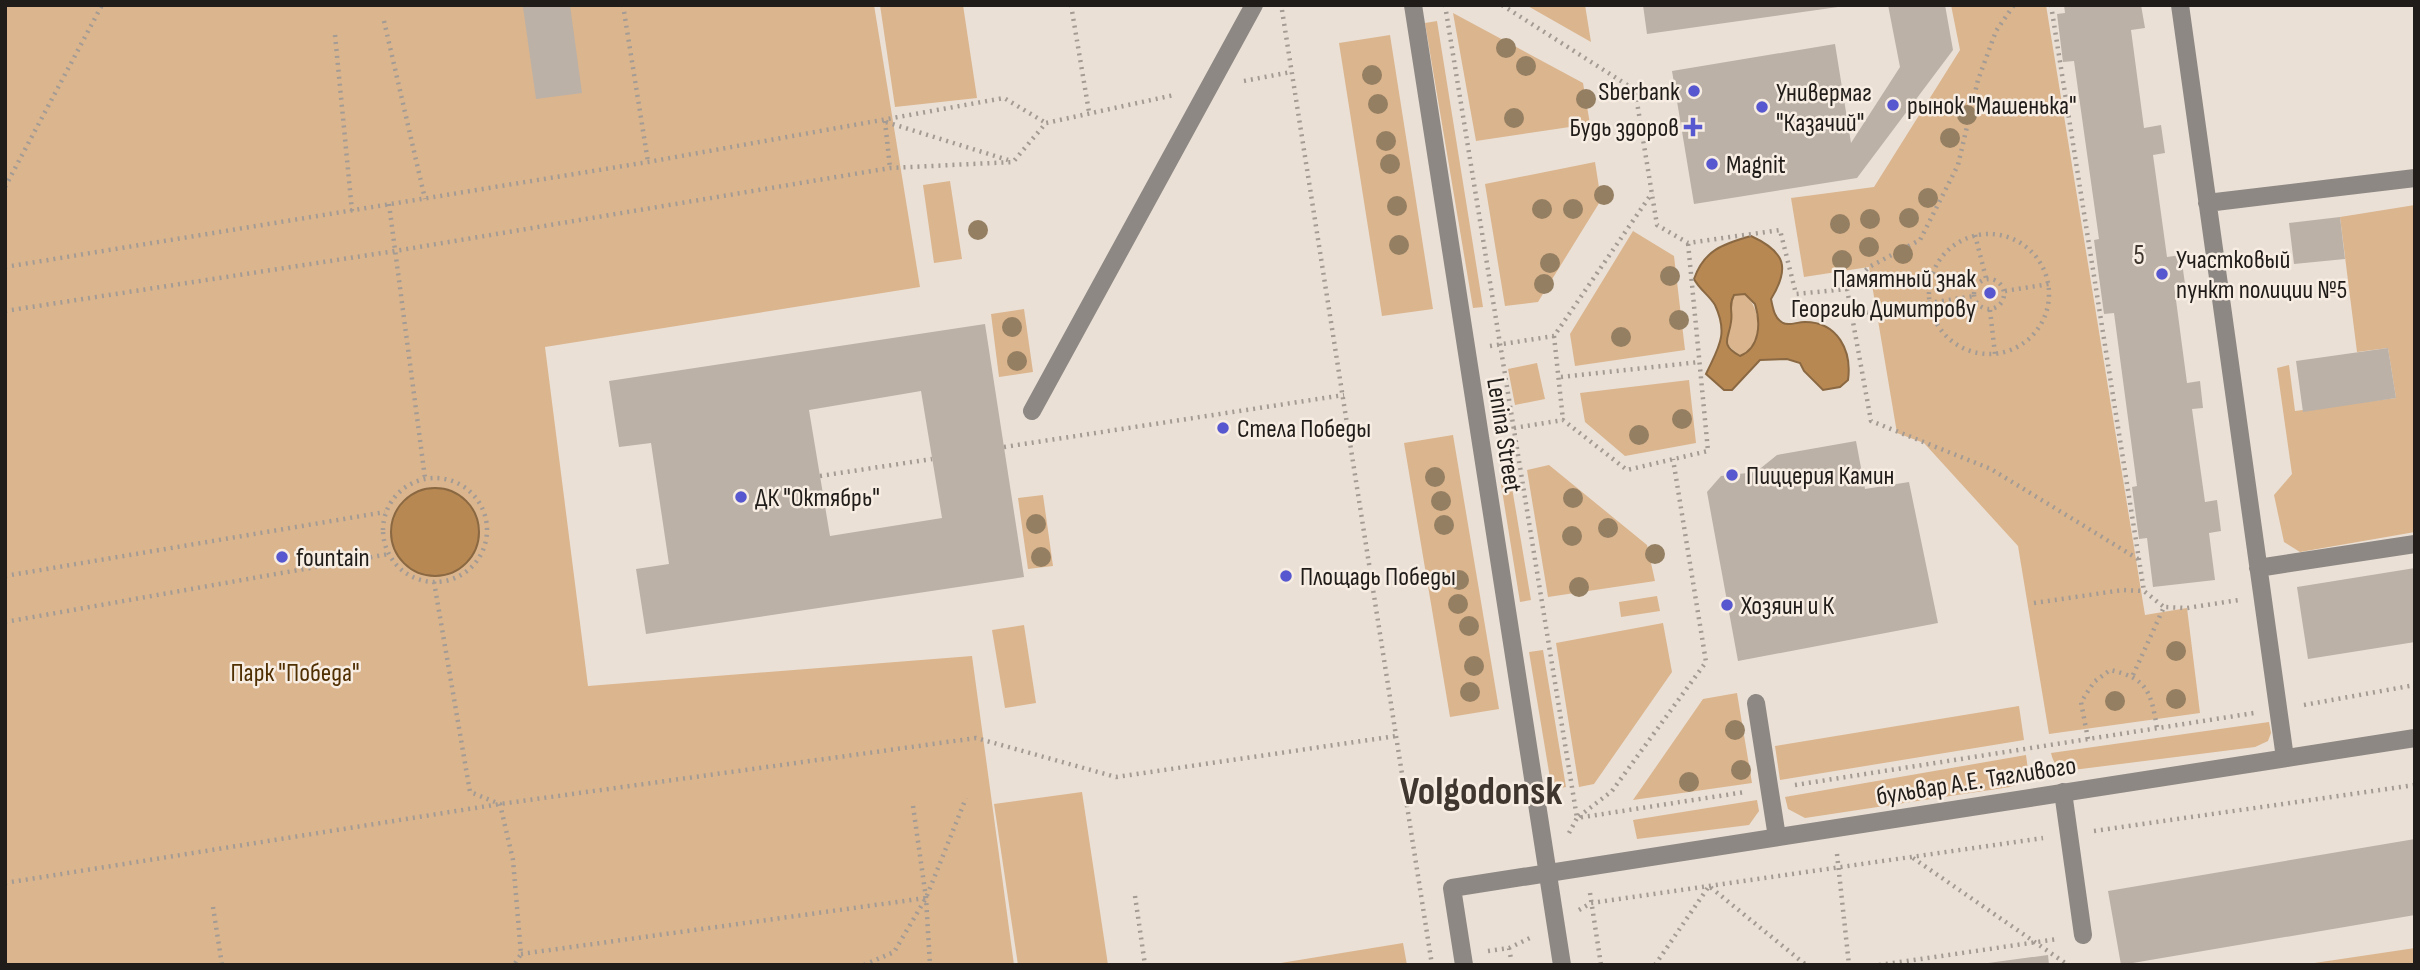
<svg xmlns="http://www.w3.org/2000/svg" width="2420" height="970" font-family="'Sofia Sans Condensed',sans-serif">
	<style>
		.green { fill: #dbb58e }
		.water { fill: #b88853; stroke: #8a6842; stroke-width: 2; fill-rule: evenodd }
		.building { fill: #bbb1a7; fill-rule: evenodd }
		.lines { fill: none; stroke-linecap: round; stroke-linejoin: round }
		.path { stroke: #a49c94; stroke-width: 4.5; stroke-dasharray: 2 5; stroke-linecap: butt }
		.service { stroke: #8d8884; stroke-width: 18 }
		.minor { stroke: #8d8884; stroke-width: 18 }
		.tree { fill: #957f62 }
		.poi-dot { fill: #5757cf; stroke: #f7ede3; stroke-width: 2.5 }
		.labels { text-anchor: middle; stroke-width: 5; stroke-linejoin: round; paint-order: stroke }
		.poi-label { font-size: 26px; fill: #201c19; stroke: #f7ede3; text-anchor: start }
		.street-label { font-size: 26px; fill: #201c19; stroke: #f7ede3 }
		.park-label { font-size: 26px; fill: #503003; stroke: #f7ede3 }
		.neighbourhood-label { font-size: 28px; letter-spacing: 2px; fill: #3f372f; stroke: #f7ede3 }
		.town-label { font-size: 40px; font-weight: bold; fill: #3f372f; stroke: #f7ede3 }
	</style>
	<rect width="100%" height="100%" fill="#eae0d6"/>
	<!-- green -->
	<path class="green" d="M 5,5 L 874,5 L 920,287 L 545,347 L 588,686 L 972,656 L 1014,965 L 5,965 Z
		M 880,5 L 963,5 L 977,98 L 895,107 Z
		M 1526,5 L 1585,5 L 1591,42 Z
		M 1951,5 L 2046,5 L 2145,615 L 2187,608 L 2200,713 L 2049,734 L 2018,546 L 1924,443 L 1897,433 L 1869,267 L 1804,277 L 1791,198 L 1874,187 L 1960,50 Z
		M 1453,13 L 1583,83 L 1590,124 L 1476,141 Z
		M 1437,21 L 1483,307 L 1473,308 L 1425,23 Z
		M 1390,35 L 1433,309 L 1382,316 L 1339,43 Z
		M 1595,162 L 1601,200 L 1538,302 L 1505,306 L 1485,184 Z
		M 950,181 L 962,259 L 934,263 L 923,185 Z
		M 2415,205 L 2415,532 L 2300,552 L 2284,542 L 2274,495 L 2292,474 L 2277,368 L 2289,365 L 2295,411 L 2396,398 L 2388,348 L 2357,352 L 2340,217 Z
		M 1633,231 L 1674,256 L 1685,350 L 1575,366 L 1570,334 Z
		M 1745,294 C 1762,310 1765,345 1740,356 L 1728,345 L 1726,338 L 1732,319 L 1730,302 L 1734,295 Z
		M 1024,309 L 1033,372 L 999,377 L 991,314 Z
		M 1537,363 L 1545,399 L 1515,405 L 1508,369 Z
		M 1689,380 L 1696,443 L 1625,456 L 1585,422 L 1580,393 Z
		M 1453,435 L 1499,709 L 1450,717 L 1404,443 Z
		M 1549,465 L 1647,545 L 1655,581 L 1548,597 L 1527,470 Z
		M 1510,476 L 1531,600 L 1520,602 L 1500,478 Z
		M 1043,495 L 1053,566 L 1028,569 L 1018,498 Z
		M 1657,596 L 1660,611 L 1621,617 L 1619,602 Z
		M 1663,623 L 1672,672 L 1594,784 L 1579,787 L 1556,643 Z
		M 1024,625 L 1036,703 L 1005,708 L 992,630 Z
		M 1543,650 L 1566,787 L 1552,790 L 1529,652 Z
		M 1737,693 L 1752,783 L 1633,800 L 1703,699 Z
		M 2019,706 L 2024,740 L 1780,780 L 1775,746 Z
		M 2269,722 L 2271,733 L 2268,741 L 2255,747 L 2073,770 C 2060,768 2054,767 2051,753 Z
		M 2026,755 L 2028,770 L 2023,782 L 2010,787 L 1805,818 L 1788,809 L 1785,797 Z
		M 1082,792 L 1108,965 L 1018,965 L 994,804 Z
		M 1757,800 L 1759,811 L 1749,825 L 1637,839 L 1633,820 Z
		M 1403,943 L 1407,965 L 1268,965 Z
		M 2415,948 L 2415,965 L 2301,965 Z"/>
	<!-- water -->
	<path class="water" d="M 1751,236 C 1786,252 1790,268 1771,299 C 1773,308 1774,318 1783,323 C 1789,326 1797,322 1805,322 C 1838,322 1852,351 1848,380 L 1840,387 L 1823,390 L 1804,371 L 1800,363 L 1787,359 L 1760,360 L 1732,390 L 1724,390 L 1706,374 C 1718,348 1729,335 1715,305 C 1710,296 1699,289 1694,279 C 1704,250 1723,244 1751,236 ZM 1745,294 L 1755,304 C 1761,323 1760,348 1740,356 C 1719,344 1729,339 1731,322 C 1733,311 1728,306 1734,295 Z
		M391 532a44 44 0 1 1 88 0a44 44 0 1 1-88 0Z"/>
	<!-- building -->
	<path class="building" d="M 570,5 L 582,93 L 536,99 L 523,7 Z
		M 1643,5 L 1838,5 L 1838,7 L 1647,34 Z
		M 1888,5 L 1945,5 L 1953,50 L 1857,178 L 1694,204 L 1672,71 L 1835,44 L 1851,143 L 1900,67 Z
		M 2064,5 L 2141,5 L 2145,28 L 2131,30 L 2144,128 L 2161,125 L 2165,153 L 2153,155 L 2167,257 L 2181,255 L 2185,284 L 2174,285 L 2187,383 L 2200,381 L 2203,408 L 2192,409 L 2205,502 L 2217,500 L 2221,531 L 2209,533 L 2215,580 L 2153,587 L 2147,538 L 2139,539 L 2132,487 L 2137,486 L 2114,313 L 2104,314 L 2094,240 L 2099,239 L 2074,61 L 2063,62 L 2057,14 L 2065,13 Z
		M 2340,217 L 2345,259 L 2294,264 L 2289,223 Z
		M 985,324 L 1024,577 L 646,634 L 636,569 L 669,564 L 651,443 L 619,447 L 609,381 ZM 921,391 L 942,518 L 830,536 L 809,410 Z
		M 2388,348 L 2396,398 L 2303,412 L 2296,361 Z
		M 1856,441 L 1865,489 L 1909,482 L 1938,623 L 1738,661 L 1707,492 L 1721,476 L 1756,472 L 1777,455 Z
		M 2415,568 L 2415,642 L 2308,659 L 2297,587 Z
		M 2415,839 L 2415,915 L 2121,965 L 2108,891 Z
		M 2048,955 L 2049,965 L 1988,965 L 1988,963 Z"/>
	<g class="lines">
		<!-- path -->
		<path class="path" d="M 623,5 L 648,162
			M 1071,5 L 1089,112
			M 1445,5 L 1577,818 L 1612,791 L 1706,662 L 1673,459
			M 1502,5 L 1635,90 L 1657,225 L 1688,243 L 1780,230 L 1796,294 L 1847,289 L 1869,267 L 1920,240 L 1958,165 L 1978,80 L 1996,31 L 2014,5
			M 2051,5 L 2144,591
			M 1282,10 L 1432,965
			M 384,21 L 425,199
			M 335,35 L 352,211
			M 1244,81 L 1291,72
			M 885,121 L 890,168
			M 886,122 L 1008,160
			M 5,187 L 102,5
			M 389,204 L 425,478
			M1929 294a60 60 0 1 1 120 0a60 60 0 1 1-120 0Z
			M 1975,235 L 1986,278
			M 5,267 L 648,162 L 1004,98 L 1046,123
			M1974 294a15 15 0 1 1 30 0a15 15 0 1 1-30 0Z
			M 1847,289 L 1871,421 L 1991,469 L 2138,559
			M 2005,291 L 2049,284
			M 1990,310 L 1995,354
			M 5,311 L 395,251 L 890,168 L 1013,162 L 1046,123 L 1174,95
			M 1852,315 L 1974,296
			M 1554,336 L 1563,420
			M 1490,346 L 1554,336 L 1652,193
			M 1561,377 L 1699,362
			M 1514,428 L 1563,420 L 1627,470 L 1708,451 L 1688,243
			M 1004,447 L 1344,395
			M 820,476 L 932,459
			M383 530a52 52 0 1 1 104 0a52 52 0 1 1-104 0Z
			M 5,576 L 385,512
			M 434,582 L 470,792 L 500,804 L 513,860 L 521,954 L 514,965
			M 2034,603 L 2123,590 L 2144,591 L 2164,607
			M 5,622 L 389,554
			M 2133,675 L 2164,607 L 2187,608 L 2239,600
			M 2304,705 L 2415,685
			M 2088,739 L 2081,702 L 2094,682 L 2110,670 C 2148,678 2151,693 2157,728
			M 1795,785 L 2254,713
			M 913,806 L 926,898 L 930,965
			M 2094,831 L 2415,785
			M 1569,833 L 1577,818 L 1745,792
			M 1837,854 L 1849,965
			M 1913,858 L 2068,965
			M 5,883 L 500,804 L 976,738 L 1116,777 L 1396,736
			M 1590,893 L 1601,965
			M 1135,896 L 1145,965
			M 213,907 L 222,965
			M 1579,910 L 1591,903 L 2043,838
			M 1509,948 L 1511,959
			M 1488,951 L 1509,948 L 1532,937
			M 521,954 L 926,898
			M 864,965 L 894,952 L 926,898 L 966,798
			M 1655,965 L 1709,886 L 1806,965
			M 1879,965 L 2058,939"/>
		<!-- service -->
		<path class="service" d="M 2180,5 L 2285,758
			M 2207,203 L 2415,178
			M 1032,411 L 1254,5
			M 2258,568 L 2415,544
			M 1756,703 L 1777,837
			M 2063,792 L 2083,935"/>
		<!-- minor -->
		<path class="minor" d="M 1413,5 L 1562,965
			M 1464,965 L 1452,888 L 2415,738"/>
	</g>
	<!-- trees -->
	<g class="tree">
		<circle cx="1506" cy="48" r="10"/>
		<circle cx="1526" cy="66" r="10"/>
		<circle cx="1372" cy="75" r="10"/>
		<circle cx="1586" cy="99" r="10"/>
		<circle cx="1378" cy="104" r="10"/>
		<circle cx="1967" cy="115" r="10"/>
		<circle cx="1514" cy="118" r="10"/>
		<circle cx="1950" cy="138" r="10"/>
		<circle cx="1386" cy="141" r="10"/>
		<circle cx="1390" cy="164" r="10"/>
		<circle cx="1604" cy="195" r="10"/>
		<circle cx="1928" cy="198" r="10"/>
		<circle cx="1397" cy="206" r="10"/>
		<circle cx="1542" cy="209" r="10"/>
		<circle cx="1573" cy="209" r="10"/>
		<circle cx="1909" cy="218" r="10"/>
		<circle cx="1870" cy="219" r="10"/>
		<circle cx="1840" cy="224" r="10"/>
		<circle cx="978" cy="230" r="10"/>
		<circle cx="1399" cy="245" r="10"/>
		<circle cx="1869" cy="247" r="10"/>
		<circle cx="1903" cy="254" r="10"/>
		<circle cx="1842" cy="260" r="10"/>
		<circle cx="1550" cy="263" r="10"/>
		<circle cx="1670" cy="276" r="10"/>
		<circle cx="1544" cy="284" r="10"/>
		<circle cx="1679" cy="320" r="10"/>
		<circle cx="1012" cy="327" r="10"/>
		<circle cx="1621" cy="337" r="10"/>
		<circle cx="1017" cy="361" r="10"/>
		<circle cx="1682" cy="419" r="10"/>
		<circle cx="1639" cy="435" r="10"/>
		<circle cx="1435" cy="477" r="10"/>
		<circle cx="1573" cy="498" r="10"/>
		<circle cx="1441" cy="501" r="10"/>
		<circle cx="1036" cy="524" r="10"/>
		<circle cx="1444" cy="525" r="10"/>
		<circle cx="1608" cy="528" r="10"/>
		<circle cx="1572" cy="536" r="10"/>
		<circle cx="1655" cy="554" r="10"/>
		<circle cx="1041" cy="557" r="10"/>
		<circle cx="1459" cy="580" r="10"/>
		<circle cx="1579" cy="587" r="10"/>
		<circle cx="1458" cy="604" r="10"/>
		<circle cx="1469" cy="626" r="10"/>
		<circle cx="2176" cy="651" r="10"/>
		<circle cx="1474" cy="666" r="10"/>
		<circle cx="1470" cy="692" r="10"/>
		<circle cx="2176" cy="699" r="10"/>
		<circle cx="2115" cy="701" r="10"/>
		<circle cx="1735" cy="730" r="10"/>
		<circle cx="1741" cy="770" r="10"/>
		<circle cx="1689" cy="782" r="10"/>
	</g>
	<!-- markers -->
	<g class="poi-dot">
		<circle cx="1694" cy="91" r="7"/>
		<circle cx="1893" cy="105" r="7"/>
		<circle cx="1762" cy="107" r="7"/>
		<path d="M1689.5 116.5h7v7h7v7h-7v7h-7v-7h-7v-7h7z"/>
		<circle cx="1712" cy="164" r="7"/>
		<circle cx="2162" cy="274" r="7"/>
		<circle cx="1990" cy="293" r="7"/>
		<circle cx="1223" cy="428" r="7"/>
		<circle cx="1732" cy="475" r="7"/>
		<circle cx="741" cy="497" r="7"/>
		<circle cx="282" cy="557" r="7"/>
		<circle cx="1286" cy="576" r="7"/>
		<circle cx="1727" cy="605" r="7"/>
	</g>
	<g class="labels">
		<!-- poi labels -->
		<g class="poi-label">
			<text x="1680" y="100" text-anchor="end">Sberbank</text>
			<text x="1776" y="101">Универмаг<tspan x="1776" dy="30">"Казачий"</tspan></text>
			<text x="1907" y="114">рынок "Машенька"</text>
			<text x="1679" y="136" text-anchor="end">Будь здоров</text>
			<text x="1726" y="173">Magnit</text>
			<text x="2176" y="268">Участковый<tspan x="2176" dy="30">пункт полиции №5</tspan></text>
			<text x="1976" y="287" text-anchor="end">Памятный знак<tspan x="1976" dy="30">Георгию Димитрову</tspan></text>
			<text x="1237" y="437">Стела Победы</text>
			<text x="1746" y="484">Пиццерия Камин</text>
			<text x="755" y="506">ДК "Октябрь"</text>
			<text x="296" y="566">fountain</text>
			<text x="1300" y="585">Площадь Победы</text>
			<text x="1741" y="614">Хозяин и К</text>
		</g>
		<!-- street labels -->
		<g class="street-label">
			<text transform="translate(1505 435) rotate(81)" y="9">Lenina Street</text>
			<text transform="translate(1976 780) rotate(-9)" y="9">бульвар А.Е. Тягливого</text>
		</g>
		<!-- park labels -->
		<g class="park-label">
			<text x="295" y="681">Парк "Победа"</text>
		</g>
		<!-- neighbourhood labels -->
		<g class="neighbourhood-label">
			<text x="2140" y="264">5</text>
		</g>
		<!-- town labels -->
		<g class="town-label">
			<text x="1481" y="804">Volgodonsk</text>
		</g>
	</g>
	<!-- border -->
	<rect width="2420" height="970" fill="none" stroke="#201c19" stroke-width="14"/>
</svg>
